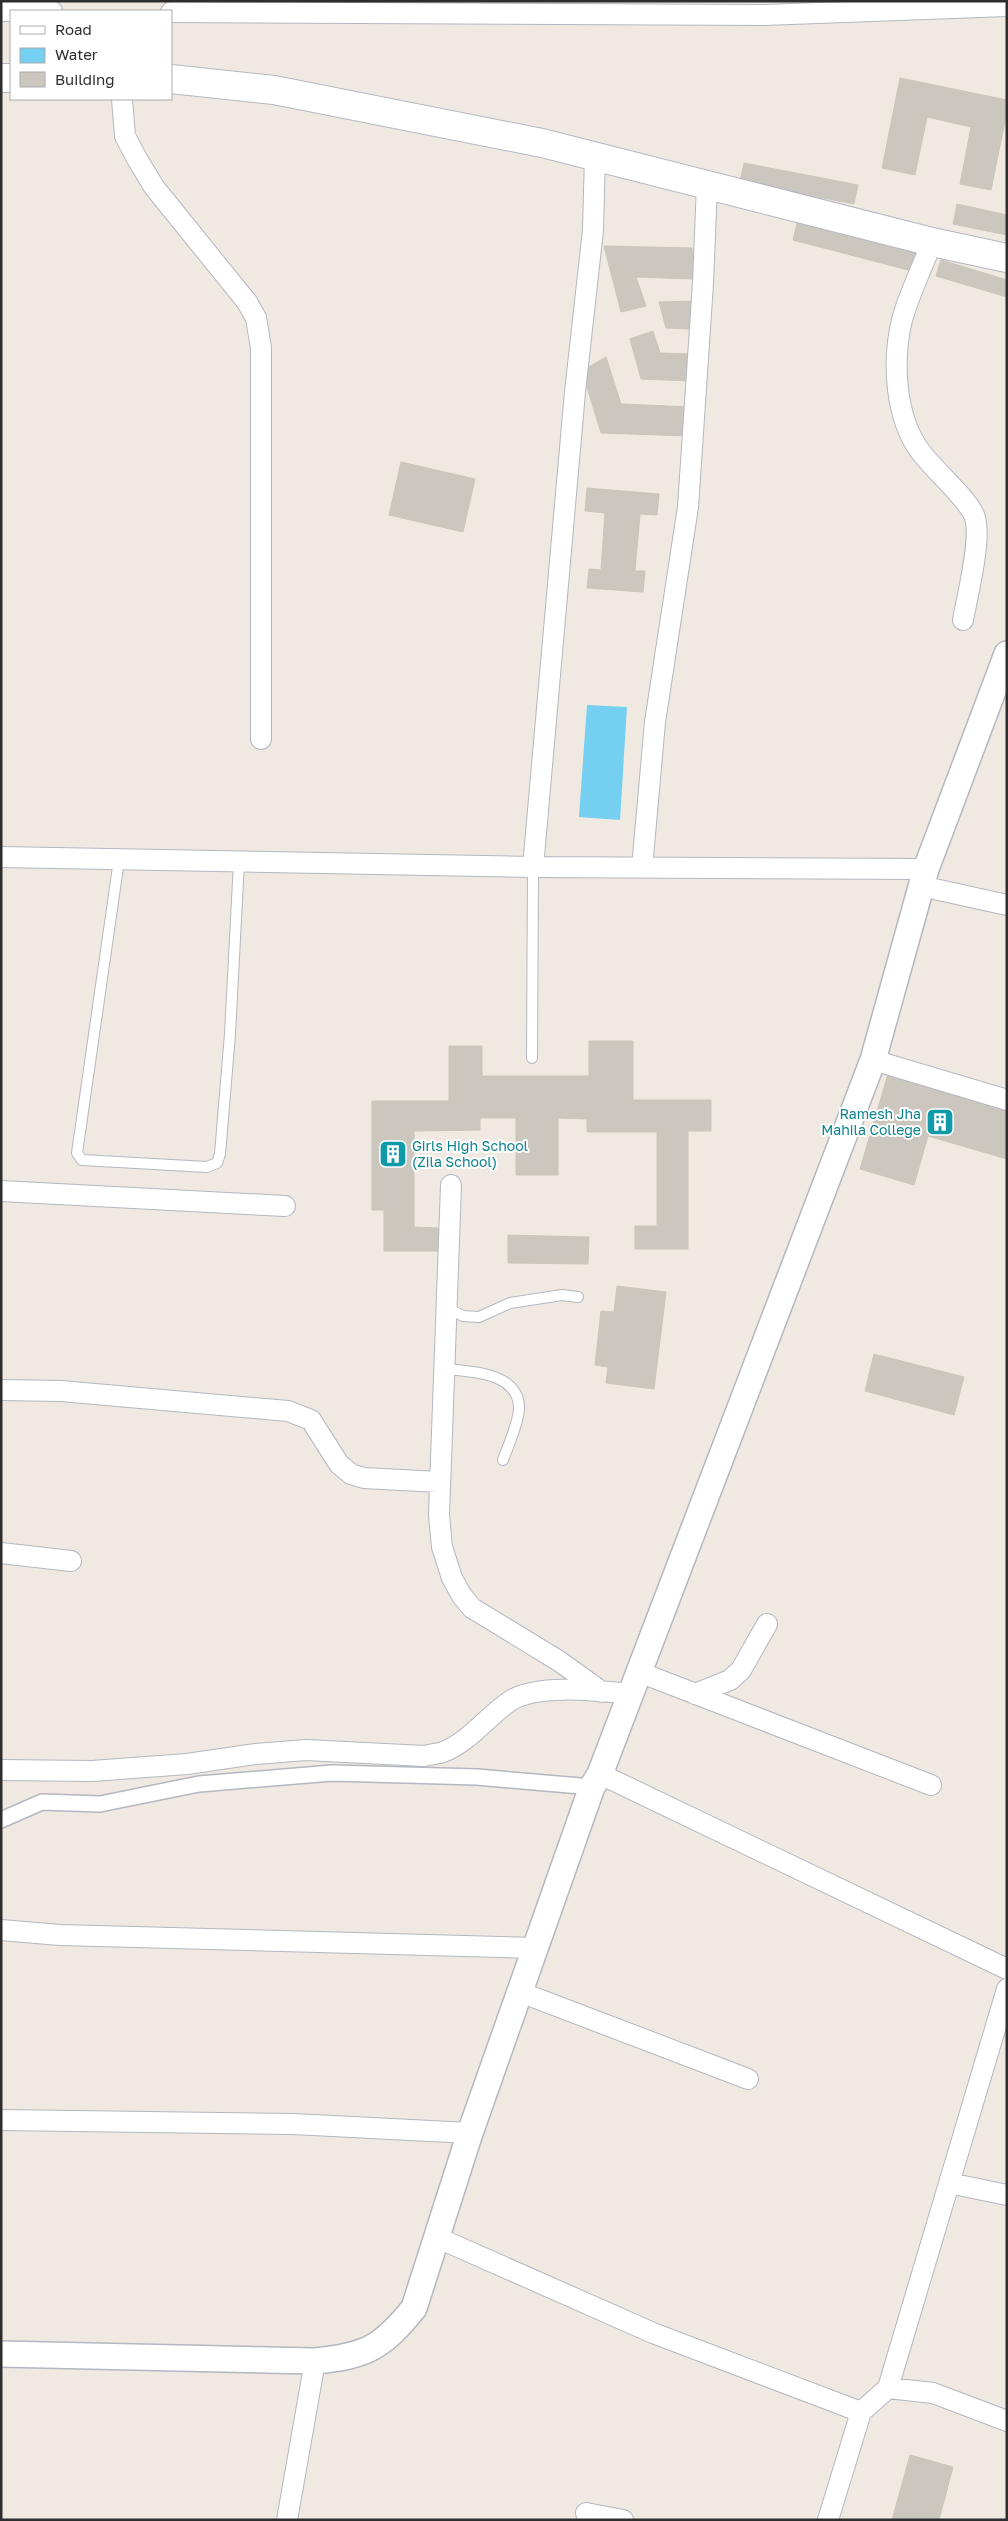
<svg xmlns="http://www.w3.org/2000/svg" width="1008" height="2521" font-family="'Golos Text',sans-serif">
	<style>
		.water { fill: #75cff0 }
		.building { fill: #cbc7bf; stroke: #cbc5ba }
		.lines { fill: none; stroke-linecap: round; stroke-linejoin: round }
		.service-casing { stroke: #b4b7c1; stroke-width: 12 }
		.pedestrian-casing { stroke: #b4b7c1; stroke-width: 18 }
		.minor-casing { stroke: #b4b7c1; stroke-width: 22 }
		.tertiary-casing { stroke: #b4b7c1; stroke-width: 28 }
		.secondary-casing { stroke: #b4b7c1; stroke-width: 30 }
		.service { stroke: #fff; stroke-width: 10 }
		.pedestrian { stroke: #fff; stroke-width: 15 }
		.minor { stroke: #fff; stroke-width: 20 }
		.tertiary { stroke: #fff; stroke-width: 25 }
		.secondary { stroke: #fff; stroke-width: 28 }
		.labels { text-anchor: middle; stroke-width: 4; stroke-linejoin: round; paint-order: stroke }
		.culture-label { font-size: 14px; fill: #0d838f; stroke: #fff; text-anchor: end }
	</style>
	<rect width="100%" height="100%" fill="#efe9e1"/>
	<!-- water -->
	<path class="water" d="M 587,705 L 627,707 L 620,820 L 579,817 Z"/>
	<!-- building -->
	<path class="building" d="M 900,78 L 1007,100 L 1007,111 L 991,190 L 960,184 L 971,127 L 927,117 L 915,175 L 882,168 Z
		M 744,163 L 858,185 L 854,204 L 740,182 Z
		M 957,204 L 1007,215 L 1007,235 L 953,224 Z
		M 797,223 L 917,254 L 912,271 L 793,240 Z
		M 604,246 L 692,248 L 694,279 L 636,277 L 646,306 L 621,312 Z
		M 941,260 L 1007,280 L 1007,297 L 936,276 Z
		M 691,301 L 690,329 L 666,328 L 659,302 Z
		M 653,331 L 660,353 L 690,354 L 691,381 L 641,379 L 630,339 Z
		M 606,357 L 621,404 L 690,407 L 689,436 L 601,433 L 582,371 Z
		M 401,462 L 475,479 L 463,532 L 389,515 Z
		M 587,488 L 659,494 L 657,515 L 640,514 L 635,571 L 645,571 L 643,592 L 587,588 L 589,569 L 601,570 L 605,513 L 585,511 Z
		M 589,1041 L 633,1041 L 633,1100 L 711,1100 L 711,1131 L 688,1131 L 688,1249 L 635,1249 L 635,1226 L 657,1226 L 657,1132 L 587,1132 L 587,1119 L 558,1118 L 558,1175 L 516,1175 L 516,1118 L 480,1118 L 480,1130 L 414,1131 L 414,1227 L 439,1228 L 439,1251 L 384,1251 L 384,1210 L 372,1210 L 372,1101 L 449,1101 L 449,1046 L 482,1046 L 482,1076 L 589,1076 Z
		M 888,1074 L 1007,1109 L 1007,1159 L 928,1136 L 914,1185 L 860,1169 Z
		M 508,1235 L 589,1237 L 588,1264 L 508,1263 Z
		M 617,1286 L 666,1292 L 654,1389 L 606,1383 L 608,1367 L 595,1365 L 601,1311 L 614,1312 Z
		M 874,1354 L 964,1377 L 954,1415 L 865,1391 Z
		M 910,2455 L 953,2467 L 939,2520 L 892,2520 Z"/>
	<g class="lines">
		<defs>
			<path id="service" d="M 119,860 L 77,1153 L 82,1160 L 207,1167 L 217,1163 L 220,1154 L 230,1034 L 239,862
				M 532,1058 L 533,867
				M 447,1308 L 463,1316 L 479,1317 L 510,1303 L 562,1295 L 578,1297
				M 444,1369 C 469,1371 519,1372 519,1408 C 519,1422 508,1446 503,1460"/>
			<path id="pedestrian" d="M 1,1820 L 42,1802 L 100,1804 L 199,1784 L 332,1773 L 477,1777 L 592,1787"/>
			<path id="minor" d="M 1,11 L 52,11
				M 171,12 L 764,15 L 1007,6
				M 122,99 L 125,136 L 136,157 L 154,187 L 247,302 L 256,318 L 261,348 L 261,739
				M 932,242 C 922,268 909,294 902,320 C 892,361 895,417 920,451 C 933,469 966,497 974,515 C 983,535 967,597 963,620
				M 1,857 L 533,867 L 926,869
				M 533,867 L 575,392 L 593,230 L 595,156
				M 642,868 L 655,722 L 688,507 L 703,283 L 707,185
				M 921,886 L 1007,905
				M 873,1060 L 1007,1100
				M 451,1185 L 439,1515 L 442,1547 L 452,1578 L 462,1596 L 472,1608 L 559,1661 L 602,1692
				M 1,1191 L 285,1206
				M 1,1390 L 61,1391 L 288,1411 L 311,1420 L 339,1464 L 351,1474 L 364,1478 L 439,1482
				M 1,1553 L 71,1561
				M 639,1672 L 931,1785
				M 695,1694 L 730,1680 L 741,1670 L 767,1624
				M 1,1770 L 92,1771 L 187,1764 L 256,1754 L 306,1750 L 424,1756 C 430,1754 438,1754 443,1752 C 469,1742 488,1716 510,1701 C 537,1683 600,1691 631,1694
				M 600,1774 L 1007,1969
				M 1,1930 L 60,1935 L 536,1948
				M 520,1992 L 748,2079
				M 1,2120 L 293,2124 L 470,2133
				M 949,2183 L 1007,2195
				M 436,2237 L 653,2333 L 861,2412 L 888,2388 L 933,2393 L 1007,2421
				M 888,2388 L 1007,1989
				M 586,2513 L 623,2520
				M 287,2520 L 315,2361
				M 828,2520 L 861,2412"/>
			<path id="tertiary" d="M 1,2354 L 315,2361 C 366,2356 382,2348 414,2308 L 470,2133 L 592,1787 L 600,1774 L 873,1060 L 926,869 L 1007,654"/>
			<path id="secondary" d="M 1,78 L 11,78
				M 171,79 L 274,90 L 542,143 L 932,242 L 1007,258"/>
		</defs>
		<!-- service casing -->
		<use href="#service" class="service-casing"/>
		<!-- pedestrian casing -->
		<use href="#pedestrian" class="pedestrian-casing"/>
		<!-- minor casing -->
		<use href="#minor" class="minor-casing"/>
		<!-- tertiary casing -->
		<use href="#tertiary" class="tertiary-casing"/>
		<!-- secondary casing -->
		<use href="#secondary" class="secondary-casing"/>
		<!-- service -->
		<use href="#service" class="service"/>
		<!-- pedestrian -->
		<use href="#pedestrian" class="pedestrian"/>
		<!-- minor -->
		<use href="#minor" class="minor"/>
		<!-- tertiary -->
		<use href="#tertiary" class="tertiary"/>
		<!-- secondary -->
		<use href="#secondary" class="secondary"/>
	</g>
	<!-- icons -->
	<defs>
		<symbol id="building-square" viewBox="-11 -11 22 22"><rect x="-9" y="-9" width="18" height="18" rx="4" fill="#0f9aa8" stroke="#fff"/><path d="M-4-6H4V6H1V3H-1V6H-4ZM-2.5-4.3h1.7v1.8h-1.7ZM.8-4.3h1.7v1.8H.8ZM-2.5-1h1.7V.8h-1.7ZM.8-1h1.7V.8H.8Z" fill="#fff"/></symbol>
	</defs>
	<g fill-rule="evenodd">
		<use href="#building-square" x="924" y="1106" width="32" height="32"/>
		<use href="#building-square" x="377" y="1138" width="32" height="32"/>
	</g>
	<g class="labels">
		<!-- culture labels -->
		<g class="culture-label">
			<text x="921" y="1119">Ramesh Jha<tspan x="921" dy="16">Mahila College</tspan></text>
			<text x="412" y="1151" text-anchor="start">Girls High School<tspan x="412" dy="16">(Zila School)</tspan></text>
		</g>
	</g>
	<!-- border -->
	<rect width="1008" height="2521" fill="none" stroke="#2e2e2e" stroke-width="5"/>
	<!-- legend -->
	<rect x="10" y="10" width="162" height="90" fill="#ffffff" stroke="#ababab"/>
	<rect x="20" y="26" width="25" height="8" fill="#ffffff" stroke="#ababab"/>
	<text x="55" y="35" font-size="15" fill="#2e2e2e">Road</text>
	<rect x="20" y="48" width="25" height="15" fill="#75cff0" stroke="#ababab"/>
	<text x="55" y="60" font-size="15" fill="#2e2e2e">Water</text>
	<rect x="20" y="72" width="25" height="15" fill="#cbc7bf" stroke="#ababab"/>
	<text x="55" y="85" font-size="15" fill="#2e2e2e">Building</text>
</svg>
